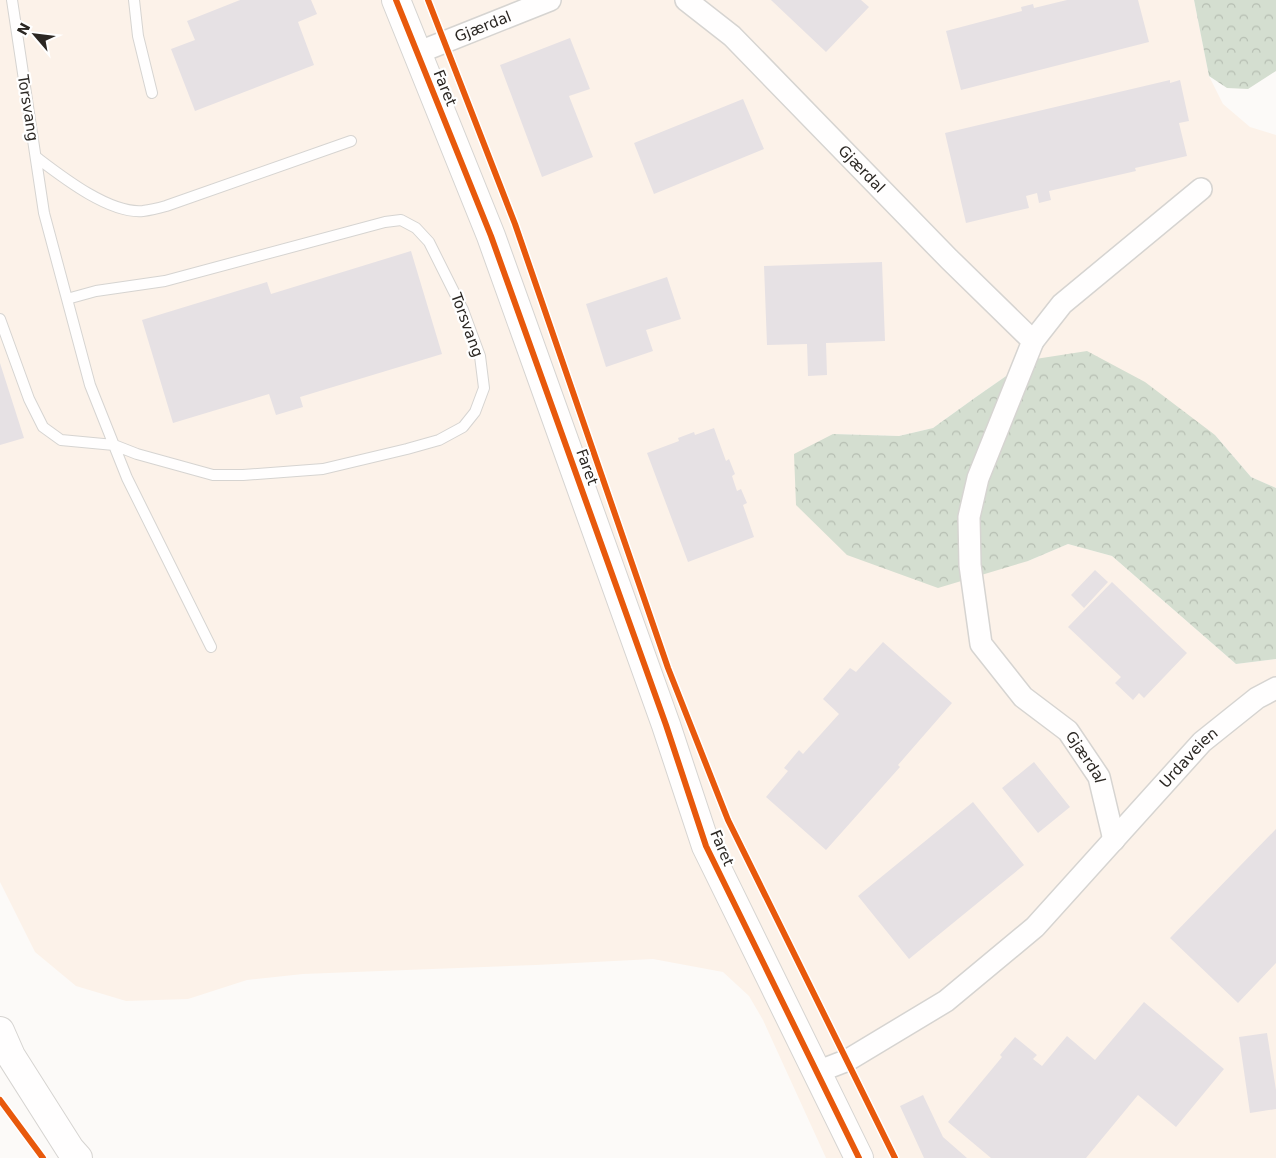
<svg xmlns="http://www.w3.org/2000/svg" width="1276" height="1158" font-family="'DejaVu Sans',sans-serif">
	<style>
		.built { fill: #fcf2e9 }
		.forest { fill: url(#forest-crowns) }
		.building { fill: #e6e1e4 }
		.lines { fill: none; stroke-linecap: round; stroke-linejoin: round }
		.lane-casing { stroke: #d6d4d1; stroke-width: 12 }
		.street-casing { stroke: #d6d4d1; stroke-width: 24 }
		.secondary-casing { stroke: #d6d4d1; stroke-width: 30 }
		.lane { stroke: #fffefe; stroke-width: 10 }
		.street { stroke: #fffefe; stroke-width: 21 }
		.secondary { stroke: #fffefe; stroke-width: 28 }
		.cycleway-casing { stroke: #fff; stroke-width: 9 }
		.cycleway { stroke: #e8590c; stroke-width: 6 }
		.labels { text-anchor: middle; stroke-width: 4.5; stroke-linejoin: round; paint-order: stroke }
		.street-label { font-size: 15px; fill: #2b2723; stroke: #fff }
	</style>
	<defs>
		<pattern id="forest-crowns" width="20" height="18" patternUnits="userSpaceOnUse" patternTransform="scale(1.25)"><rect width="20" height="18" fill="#d4ded0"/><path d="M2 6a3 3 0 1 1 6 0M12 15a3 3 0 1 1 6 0" fill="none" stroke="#b6beb2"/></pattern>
	</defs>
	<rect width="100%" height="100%" fill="#fcfaf8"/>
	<!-- built -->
	<path class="built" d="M 0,0 L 1194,0 L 1209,76 L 1223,104 L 1250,127 L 1276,135 L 1276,488 L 1251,477 L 1215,435 L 1029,360 L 976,397 L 933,428 L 899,436 L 833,434 L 1028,561 L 1068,544 L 1112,556 L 1236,664 L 1276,659 L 1276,1158 L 826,1158 L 763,1020 L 749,996 L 723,972 L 653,959 L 536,965 L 303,974 L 247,980 L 188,999 L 126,1001 L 76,986 L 35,952 L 0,882 Z"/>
	<!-- forest -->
	<path class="forest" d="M 1194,0 L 1276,0 L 1276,71 L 1248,89 L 1227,88 L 1209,76 Z
		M 1087,351 L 1145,382 L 1215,435 L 1251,477 L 1276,488 L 1276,659 L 1236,664 L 1112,556 L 1068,544 L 1028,561 L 938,588 L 847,555 L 796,505 L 794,454 L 833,434 L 899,436 L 933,428 L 976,397 L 1029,360 Z"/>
	<!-- building -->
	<path class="building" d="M 240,0 L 311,0 L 317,14 L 298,22 L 314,65 L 195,111 L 171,49 L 195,40 L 187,21 Z
		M 771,0 L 861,0 L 869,7 L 826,52 Z
		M 1067,0 L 1138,0 L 1149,42 L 961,90 L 946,31 L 1022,11 L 1021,7 L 1033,4 L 1034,8 Z
		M 570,38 L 590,89 L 569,96 L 593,157 L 542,177 L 500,65 Z
		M 1170,80 L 1170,83 L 1180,80 L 1189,121 L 1179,123 L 1187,156 L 1135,168 L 1136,171 L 1049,191 L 1051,200 L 1039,203 L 1037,193 L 1026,196 L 1029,208 L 966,223 L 945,133 Z
		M 743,99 L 764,149 L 654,194 L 634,143 Z
		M 411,251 L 442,354 L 300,397 L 303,407 L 276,415 L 269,394 L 173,423 L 142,320 L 267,282 L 271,294 Z
		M 882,262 L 885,341 L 826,343 L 827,375 L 808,376 L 807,344 L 767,345 L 764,266 Z
		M 667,277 L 681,319 L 646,330 L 653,351 L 606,367 L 586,304 Z
		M 0,363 L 24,438 L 0,445 Z
		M 714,428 L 726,461 L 729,459 L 735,474 L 732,476 L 737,491 L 741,489 L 747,503 L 743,505 L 754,537 L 688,562 L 647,453 L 679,441 L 678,438 L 694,432 L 695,435 Z
		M 1095,570 L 1108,582 L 1084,608 L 1071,595 Z
		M 1112,582 L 1187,653 L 1144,698 L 1139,693 L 1133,700 L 1115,683 L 1121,677 L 1068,627 Z
		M 883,642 L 952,703 L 898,765 L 900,767 L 826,850 L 766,797 L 788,771 L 784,768 L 799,750 L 803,754 L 839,714 L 823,699 L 850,668 L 856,672 Z
		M 1034,762 L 1070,807 L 1038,833 L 1002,788 Z
		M 973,802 L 1024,865 L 909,959 L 858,896 Z
		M 1276,829 L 1276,963 L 1238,1003 L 1170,938 Z
		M 1144,1002 L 1224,1069 L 1176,1127 L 1138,1095 L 1086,1158 L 991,1158 L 948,1122 L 1002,1057 L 1000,1055 L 1015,1037 L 1037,1055 L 1033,1059 L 1042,1066 L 1067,1036 L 1095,1060 Z
		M 1267,1033 L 1276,1090 L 1276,1109 L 1250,1113 L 1239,1037 Z
		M 923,1095 L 943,1137 L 967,1158 L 924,1158 L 900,1106 Z"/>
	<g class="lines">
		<defs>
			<path id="lane" d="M 12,0 L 44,213 L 90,385 L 127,478 L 211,647
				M 134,0 L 138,36 L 152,93
				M 36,157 C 61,176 109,214 143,211 C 151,210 159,208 166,206 L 351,141
				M 0,319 L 29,399 L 43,427 L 61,440 L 114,445 L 137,454 L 213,475 L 243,475 L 323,469 L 407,449 L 439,440 L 463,427 L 475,412 L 484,388 L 480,356 L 463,310 L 429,242 L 416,228 L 401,220 L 385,222 L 165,281 L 96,291 L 67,299"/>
			<g id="street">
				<path id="s1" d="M 686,0 L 732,36 L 949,259 L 1033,341 L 978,478 L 969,517 L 970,565 L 981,644 L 1023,697 L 1068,731 L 1099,777 L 1114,840"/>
				<path id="s2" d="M 417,53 L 550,0"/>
				<path d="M 1033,341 L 1062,304 L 1201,189"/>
				<path id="s3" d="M 817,1072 L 848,1060 L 946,1001 L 1035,927 L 1202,742 L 1257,698 L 1276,688"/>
			</g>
			<path id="secondary" d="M 396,0 L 491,236 L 666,725 L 706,846 L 859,1158
				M 0,1031 L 11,1056 L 70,1149 L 78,1158"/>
		</defs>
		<!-- lane casing -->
		<use href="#lane" class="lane-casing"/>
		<!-- street casing -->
		<use href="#street" class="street-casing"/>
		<!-- secondary casing -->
		<use href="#secondary" class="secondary-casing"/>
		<!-- lane -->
		<use href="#lane" class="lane"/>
		<!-- street -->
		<use href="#street" class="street"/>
		<!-- secondary -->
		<use href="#secondary" class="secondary"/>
		<defs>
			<path id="cycleway" d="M 396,0 L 491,236 L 666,725 L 706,846 L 859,1158
				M 428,0 L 515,224 L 668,668 L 728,820 L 895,1158
				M 0,1100 L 43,1158"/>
		</defs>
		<!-- cycleway casing -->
		<use href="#cycleway" class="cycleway-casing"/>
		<!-- cycleway -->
		<use href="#cycleway" class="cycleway"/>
	</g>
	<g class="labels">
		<!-- street labels -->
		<g class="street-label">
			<text dy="5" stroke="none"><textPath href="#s2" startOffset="71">Gjærdal</textPath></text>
			<text transform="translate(445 88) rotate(68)" y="5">Faret</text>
			<text transform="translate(28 108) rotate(81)" y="5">Torsvang</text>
			<text dy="5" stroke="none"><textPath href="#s1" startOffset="244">Gjærdal</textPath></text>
			<text transform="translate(467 325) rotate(70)" y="5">Torsvang</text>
			<text transform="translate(587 467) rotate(70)" y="5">Faret</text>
			<text dy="5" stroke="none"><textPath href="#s1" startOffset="958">Gjærdal</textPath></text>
			<text dy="5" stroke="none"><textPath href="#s3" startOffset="492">Urdaveien</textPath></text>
			<text transform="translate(722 848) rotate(67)" y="5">Faret</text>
		</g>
	</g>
	<!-- north arrow -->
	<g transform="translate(35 35) rotate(298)" stroke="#ffffff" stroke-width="4" paint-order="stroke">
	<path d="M0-4L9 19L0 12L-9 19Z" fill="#2b2723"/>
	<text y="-8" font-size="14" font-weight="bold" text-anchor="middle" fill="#2b2723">N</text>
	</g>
</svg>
